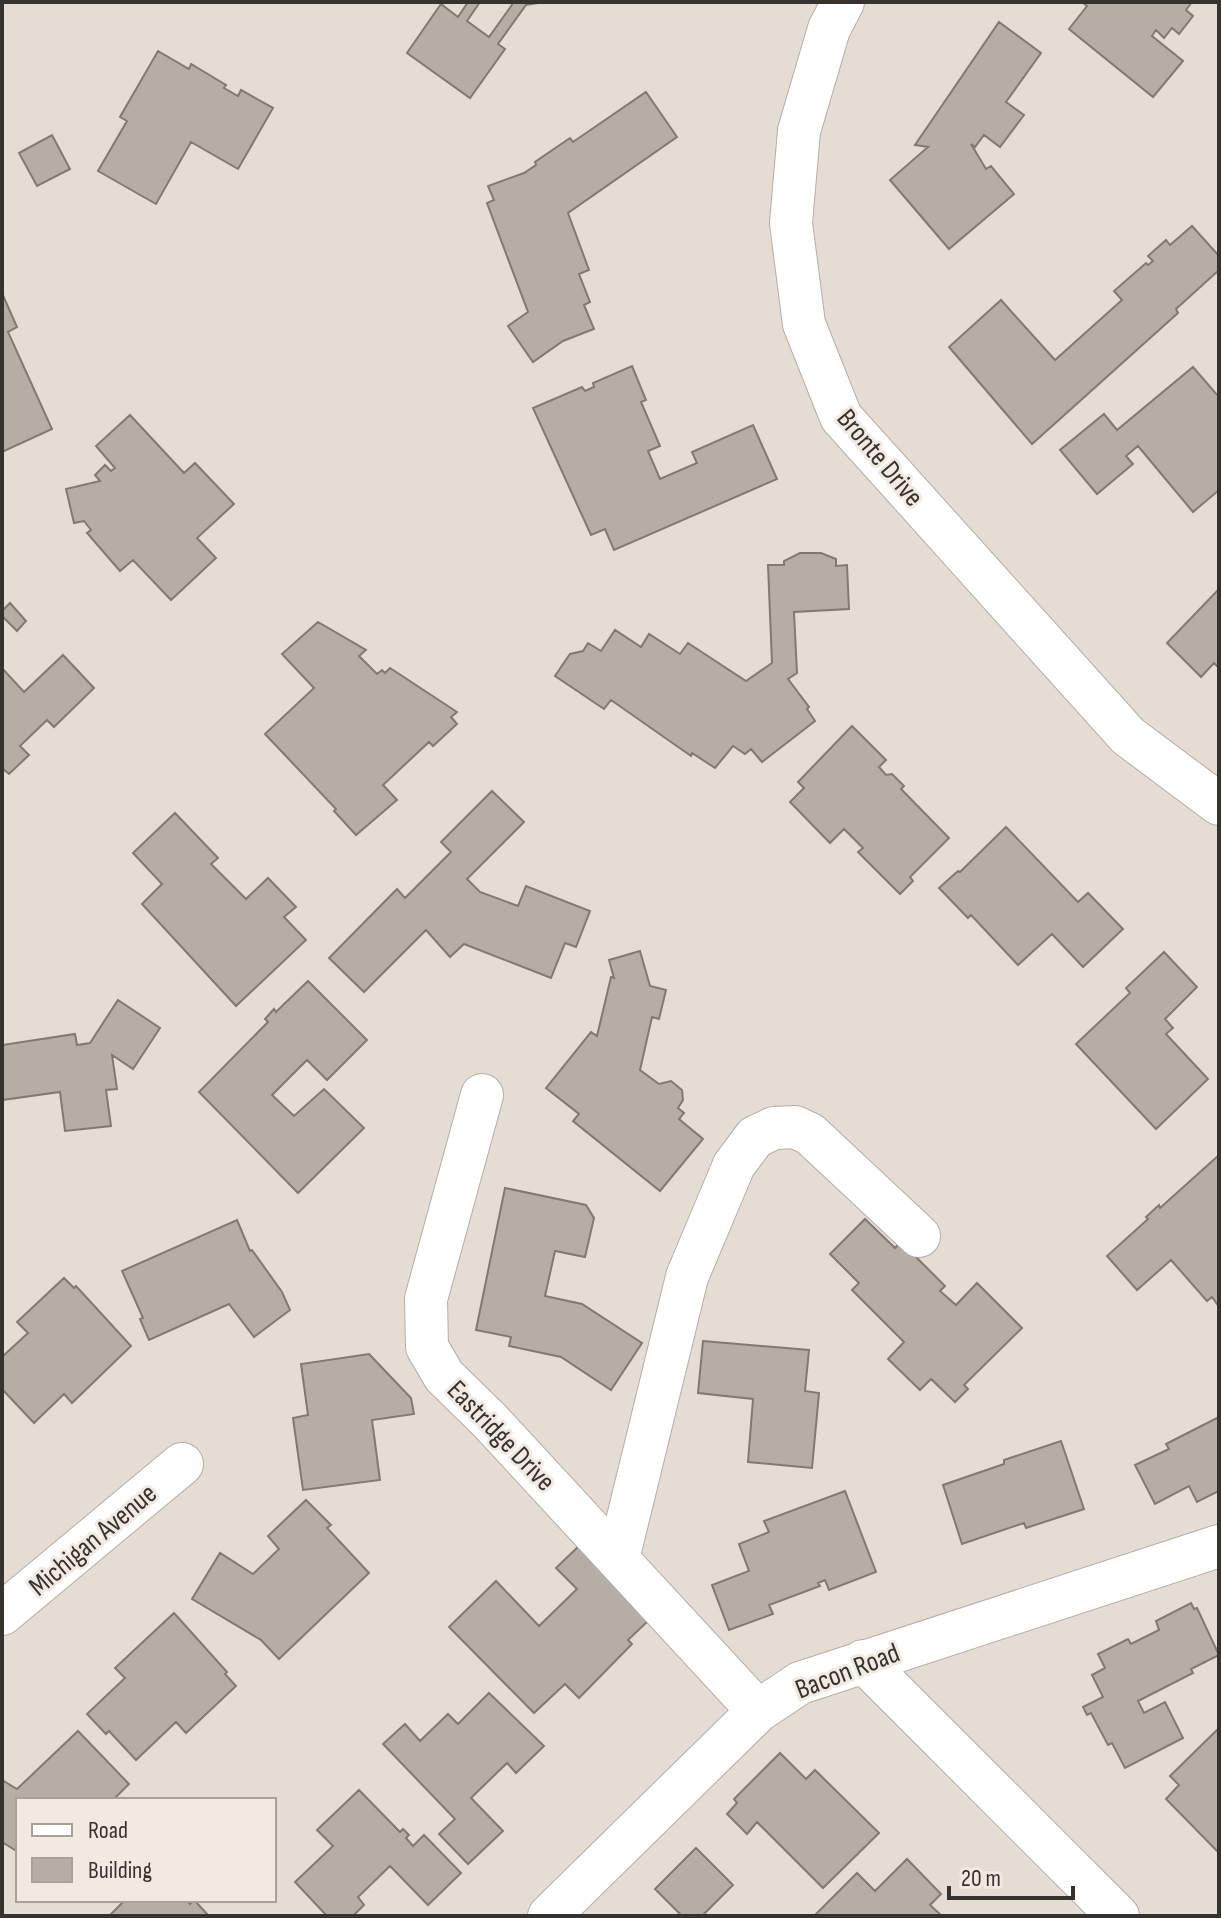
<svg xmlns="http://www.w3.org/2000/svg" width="1221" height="1918" font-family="'Sofia Sans Condensed',sans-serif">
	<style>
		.building { fill: #b5aea5; stroke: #807a71; stroke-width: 2 }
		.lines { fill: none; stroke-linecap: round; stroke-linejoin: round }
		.minor-casing { stroke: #b6aea5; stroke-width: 44 }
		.minor { stroke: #fff; stroke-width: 42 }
		.labels { text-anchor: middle; stroke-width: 6; stroke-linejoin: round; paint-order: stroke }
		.street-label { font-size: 28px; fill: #36332f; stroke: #f2eae1 }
	</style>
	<rect width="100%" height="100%" fill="#e5ddd4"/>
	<!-- building -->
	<path class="building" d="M 468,2 L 480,2 L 467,21 L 489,37 L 514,2 L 544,2 L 526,5 L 498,44 L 505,49 L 470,98 L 407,53 L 441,4 L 458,17 Z
		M 1082,2 L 1192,2 L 1186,10 L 1193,16 L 1179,34 L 1172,28 L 1164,38 L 1156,30 L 1152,36 L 1183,61 L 1153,97 L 1069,29 L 1087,6 Z
		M 999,22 L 1041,53 L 1006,102 L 1024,115 L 1000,147 L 984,135 L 975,147 L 971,144 L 986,169 L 991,166 L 1014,194 L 949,249 L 890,180 L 928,147 L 915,145 Z
		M 158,51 L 189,69 L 191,64 L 226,85 L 224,88 L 238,96 L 241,90 L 273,108 L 238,169 L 191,142 L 156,204 L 98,171 L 127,121 L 120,117 Z
		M 646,92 L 677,137 L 568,213 L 589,270 L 579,274 L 590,302 L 584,305 L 594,329 L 563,341 L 533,362 L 508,326 L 528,312 L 487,203 L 494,200 L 488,186 L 524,173 L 536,165 L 535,162 L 570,138 L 573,142 Z
		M 52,135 L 70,169 L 37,186 L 19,153 Z
		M 1192,226 L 1219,256 L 1219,270 L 1176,309 L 1178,313 L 1032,444 L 949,347 L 1001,300 L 1055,360 L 1122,300 L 1114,291 L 1146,263 L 1148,265 L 1153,261 L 1148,256 L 1166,240 L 1170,245 Z
		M 2,293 L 17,327 L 8,332 L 52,429 L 2,452 Z
		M 632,366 L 646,400 L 641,402 L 660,446 L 648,451 L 660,479 L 697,463 L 692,452 L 753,425 L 777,479 L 614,550 L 605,529 L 591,535 L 533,408 L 582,387 L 585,391 L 594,387 L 593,383 Z
		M 1193,367 L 1219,397 L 1219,490 L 1193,512 L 1138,446 L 1126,456 L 1133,464 L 1097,494 L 1060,450 L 1104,414 L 1117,430 Z
		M 130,415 L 184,473 L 195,463 L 234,504 L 197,538 L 216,558 L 171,600 L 133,560 L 120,571 L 87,533 L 91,530 L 84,521 L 74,523 L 66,489 L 100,481 L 95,475 L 105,465 L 111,471 L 115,468 L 96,446 Z
		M 800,553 L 821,553 L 836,559 L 836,566 L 847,565 L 849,609 L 794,612 L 797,673 L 788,679 L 809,707 L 807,709 L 815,721 L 762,762 L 751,749 L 745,754 L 733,746 L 715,768 L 692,753 L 691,756 L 611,700 L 604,709 L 555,676 L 570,654 L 583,651 L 588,643 L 601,651 L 615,630 L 641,647 L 649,634 L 680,654 L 688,643 L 746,681 L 772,663 L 768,565 L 784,565 L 784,561 Z
		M 1219,589 L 1219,668 L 1214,663 L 1201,677 L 1167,643 Z
		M 10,603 L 26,621 L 17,631 L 2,616 L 2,611 Z
		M 318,622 L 366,650 L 359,656 L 377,674 L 382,670 L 385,673 L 390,668 L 457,712 L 451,717 L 457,724 L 433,746 L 429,742 L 383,785 L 397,800 L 356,835 L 334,811 L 336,809 L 265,734 L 314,688 L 282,654 Z
		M 63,655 L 94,688 L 54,727 L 47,720 L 20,746 L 29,755 L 9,774 L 2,768 L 2,668 L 24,692 Z
		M 852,726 L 886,760 L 879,767 L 886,775 L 892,774 L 904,786 L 901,789 L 949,838 L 910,877 L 913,881 L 900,894 L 858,852 L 863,848 L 844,829 L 830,843 L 790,802 L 804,788 L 798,782 Z
		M 492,791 L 524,822 L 467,879 L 480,892 L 518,906 L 526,886 L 590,911 L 576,947 L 565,943 L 551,978 L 464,944 L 450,957 L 426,930 L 364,992 L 329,958 L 397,889 L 405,898 L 451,852 L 441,842 Z
		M 175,813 L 218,858 L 211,864 L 246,899 L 268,878 L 296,907 L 284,917 L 306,940 L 236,1006 L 142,904 L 162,884 L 133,853 Z
		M 1006,827 L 1078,902 L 1088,893 L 1123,929 L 1083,967 L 1052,934 L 1018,965 L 971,915 L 968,918 L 939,888 L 958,871 L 960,872 Z
		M 640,951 L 650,986 L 666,990 L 659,1019 L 652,1017 L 640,1070 L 659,1084 L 671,1081 L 682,1090 L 683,1100 L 678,1108 L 684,1113 L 679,1119 L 703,1139 L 660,1191 L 573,1121 L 579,1114 L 546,1088 L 591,1032 L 597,1036 L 611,977 L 614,978 L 609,960 Z
		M 1164,952 L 1197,987 L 1165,1019 L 1173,1028 L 1166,1034 L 1208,1079 L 1156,1129 L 1076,1044 L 1130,993 L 1126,988 Z
		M 308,981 L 367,1040 L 327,1080 L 307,1060 L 272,1095 L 294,1116 L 324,1089 L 364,1128 L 298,1193 L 199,1092 L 268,1022 L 265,1019 L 274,1009 L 276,1012 Z
		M 118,1000 L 160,1028 L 133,1069 L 112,1055 L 117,1089 L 106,1090 L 111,1126 L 65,1131 L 60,1092 L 2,1100 L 2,1045 L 75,1034 L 77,1045 L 90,1043 Z
		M 1219,1155 L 1219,1303 L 1217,1304 L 1212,1297 L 1207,1301 L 1171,1260 L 1137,1290 L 1107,1256 L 1148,1219 L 1146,1217 L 1159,1205 L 1160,1208 Z
		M 505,1188 L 586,1205 L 594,1218 L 585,1257 L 555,1251 L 545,1296 L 582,1304 L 642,1343 L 611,1390 L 561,1357 L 509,1346 L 511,1337 L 476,1330 Z
		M 865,1219 L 895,1248 L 901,1242 L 945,1286 L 940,1291 L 956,1305 L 977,1283 L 1022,1328 L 964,1385 L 968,1389 L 955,1402 L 931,1379 L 920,1390 L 888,1359 L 904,1342 L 852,1290 L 859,1283 L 830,1254 Z
		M 237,1220 L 250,1251 L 252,1250 L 282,1292 L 290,1310 L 254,1337 L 229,1304 L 149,1340 L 140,1319 L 143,1318 L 122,1271 Z
		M 64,1278 L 74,1288 L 76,1286 L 131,1346 L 72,1403 L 64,1394 L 34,1423 L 2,1389 L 2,1357 L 28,1333 L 17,1322 Z
		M 703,1341 L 809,1350 L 805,1391 L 819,1393 L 812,1468 L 748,1462 L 753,1399 L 698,1393 Z
		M 369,1354 L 411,1398 L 414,1414 L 372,1420 L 380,1480 L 303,1490 L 293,1418 L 308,1415 L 301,1364 Z
		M 1219,1417 L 1219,1491 L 1197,1502 L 1189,1486 L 1155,1504 L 1135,1465 L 1169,1449 L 1166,1444 Z
		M 1061,1441 L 1084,1509 L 1026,1528 L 1024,1523 L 962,1544 L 943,1485 L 1004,1464 L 1004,1460 Z
		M 845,1491 L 876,1572 L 829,1590 L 825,1580 L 818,1583 L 820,1586 L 769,1605 L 773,1614 L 729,1630 L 712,1585 L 749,1571 L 739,1544 L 769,1532 L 764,1521 Z
		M 306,1500 L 331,1525 L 327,1528 L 369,1573 L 279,1659 L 261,1640 L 192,1599 L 220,1553 L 253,1574 L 279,1549 L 268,1536 Z
		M 582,1543 L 649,1620 L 628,1640 L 632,1644 L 579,1698 L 565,1684 L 534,1713 L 449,1627 L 496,1581 L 539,1626 L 577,1589 L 556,1568 Z
		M 1191,1603 L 1194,1609 L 1197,1608 L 1219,1655 L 1191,1669 L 1193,1673 L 1138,1701 L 1144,1713 L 1165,1702 L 1183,1738 L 1125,1768 L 1112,1743 L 1108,1745 L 1091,1713 L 1087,1715 L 1083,1707 L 1103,1697 L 1092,1675 L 1105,1668 L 1098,1654 L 1128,1639 L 1131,1644 L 1159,1630 L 1156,1621 Z
		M 174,1613 L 227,1672 L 225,1674 L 236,1686 L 186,1733 L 176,1722 L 136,1760 L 109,1731 L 106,1734 L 87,1714 L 125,1678 L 115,1668 Z
		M 489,1693 L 544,1746 L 516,1773 L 507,1763 L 471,1798 L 503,1831 L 468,1864 L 439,1834 L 455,1819 L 383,1744 L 405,1724 L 420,1741 L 448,1714 L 458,1724 Z
		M 1219,1728 L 1219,1853 L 1166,1799 L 1179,1785 L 1170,1776 Z
		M 78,1731 L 129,1784 L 113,1800 L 18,1800 L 18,1852 L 2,1842 L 2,1780 L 17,1789 Z
		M 780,1753 L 806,1779 L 815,1770 L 879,1833 L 823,1888 L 757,1822 L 747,1834 L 727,1814 L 737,1803 L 734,1799 Z
		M 359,1790 L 400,1832 L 403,1829 L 409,1835 L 406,1838 L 413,1846 L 424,1835 L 461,1873 L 428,1905 L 390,1866 L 358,1897 L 364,1905 L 353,1916 L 327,1916 L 295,1882 L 333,1846 L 317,1830 Z
		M 696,1848 L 733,1885 L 702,1916 L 682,1916 L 655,1889 Z
		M 907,1859 L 941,1894 L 930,1905 L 942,1916 L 819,1916 L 816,1914 L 857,1873 L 875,1891 Z
		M 125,1900 L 187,1900 L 190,1904 L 194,1900 L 209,1916 L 109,1916 Z"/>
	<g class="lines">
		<defs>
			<path id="minor" d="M 843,2 L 829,29 L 799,131 L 791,223 L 804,324 L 841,417 L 1128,736 L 1219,804
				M 482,1095 L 426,1299 L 427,1347 L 444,1376 L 490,1421 L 758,1711
				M 618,1559 L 687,1277 L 734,1165 L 755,1137 L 774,1128 L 795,1127 L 810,1134 L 919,1236
				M 2,1614 L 182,1464
				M 863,1661 L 1118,1916
				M 549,1916 L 758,1711 L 800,1683 L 1219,1546"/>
		</defs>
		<!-- minor casing -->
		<use href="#minor" class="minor-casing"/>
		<!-- minor -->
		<use href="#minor" class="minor"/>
	</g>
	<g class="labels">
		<!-- street labels -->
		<g class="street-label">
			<text transform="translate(881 457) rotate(50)" y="10">Bronte Drive</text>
			<text transform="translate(502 1435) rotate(46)" y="10">Eastridge Drive</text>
			<text transform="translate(92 1539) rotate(-40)" y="10">Michigan Avenue</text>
			<text transform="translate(847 1670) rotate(-21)" y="10">Bacon Road</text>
		</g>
	</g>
	<!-- border -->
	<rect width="1221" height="1918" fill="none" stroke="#36332f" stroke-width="8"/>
	<!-- legend -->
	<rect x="16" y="1798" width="260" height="104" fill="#f2eae1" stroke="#a7a19a" stroke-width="2"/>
	<rect x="32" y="1824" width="40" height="12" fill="#ffffff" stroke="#a7a19a" stroke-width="2"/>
	<text x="88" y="1838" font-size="24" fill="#36332f">Road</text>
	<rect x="32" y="1858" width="40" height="24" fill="#b5aea5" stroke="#a7a19a" stroke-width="2"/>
	<text x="88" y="1878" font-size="24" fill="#36332f">Building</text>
	<!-- scale -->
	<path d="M949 1886v12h124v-12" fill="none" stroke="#36332f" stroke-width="4"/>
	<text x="961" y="1886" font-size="24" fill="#36332f" stroke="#f2eae1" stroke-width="6" paint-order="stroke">20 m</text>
</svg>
